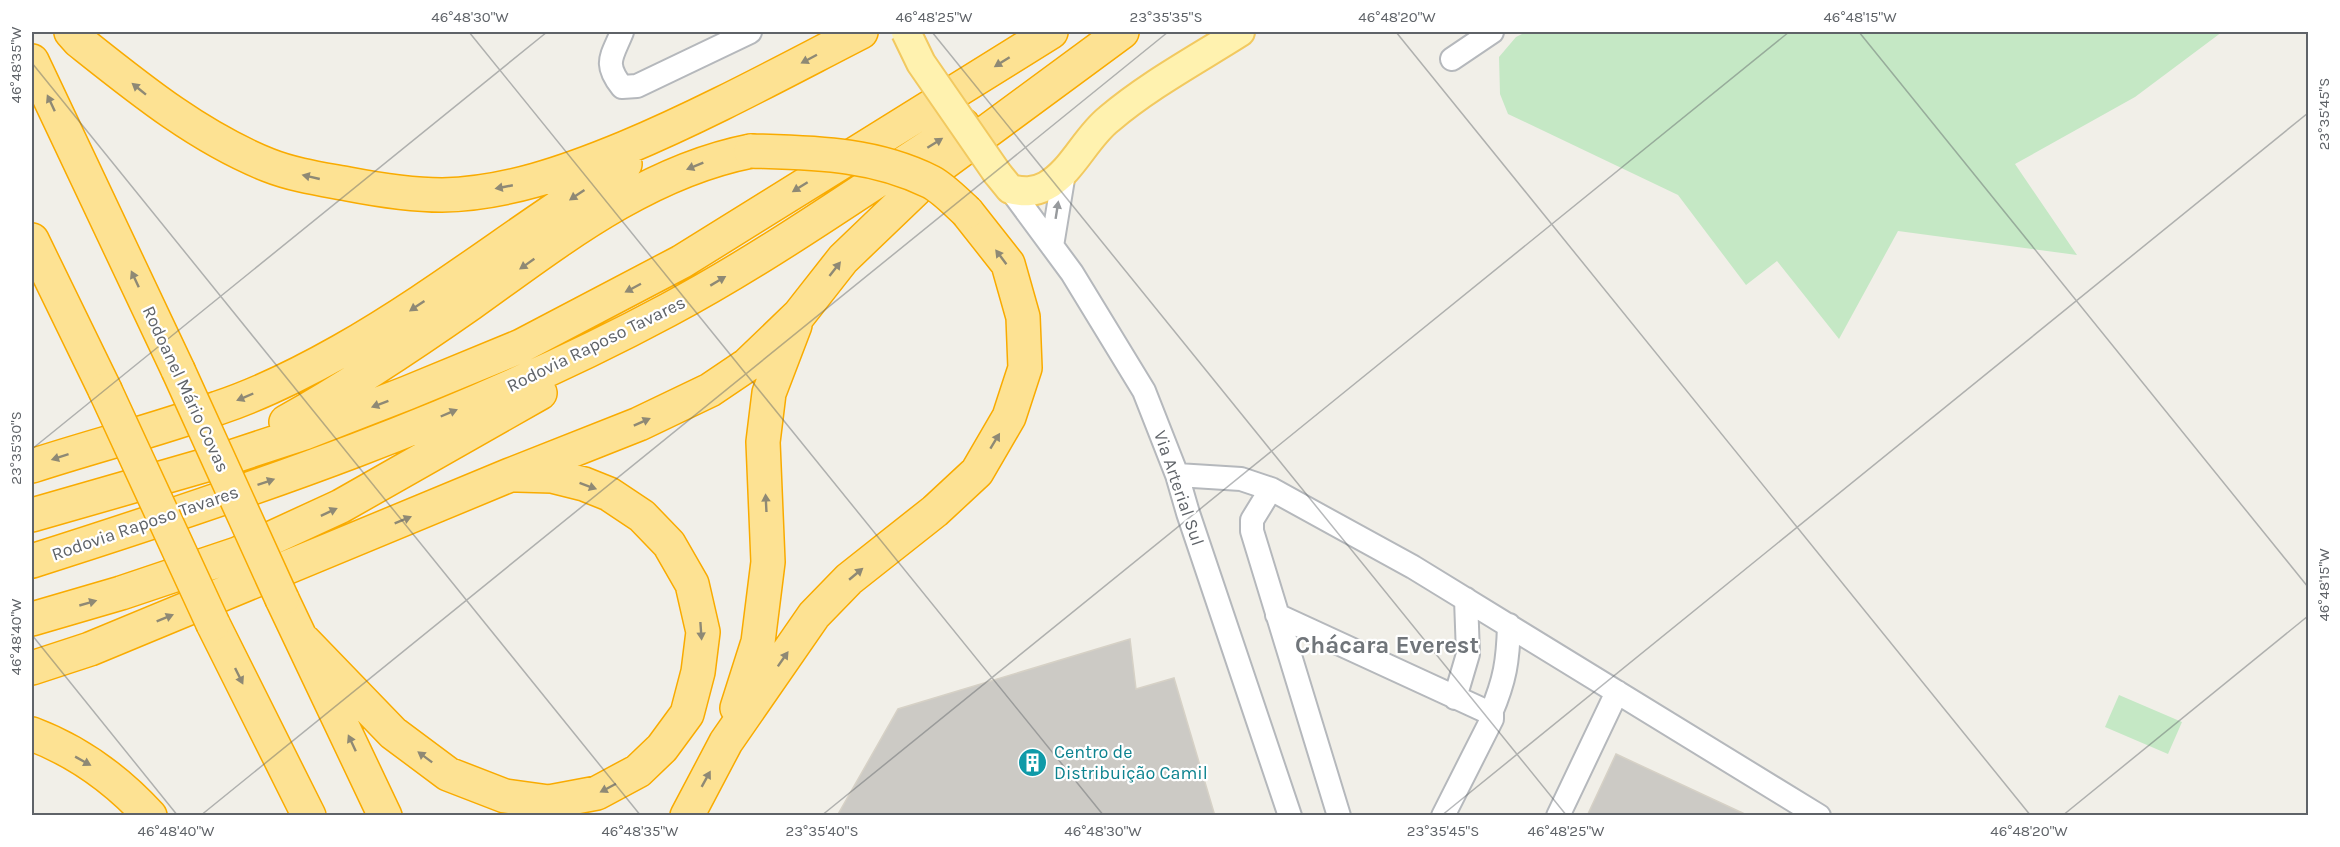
<svg xmlns="http://www.w3.org/2000/svg" width="2340" height="847" font-family="Karla,sans-serif">
	<style>
		.green { fill: #c5e8c5 }
		.building { fill: #cccac5; stroke: #d6d1c6; stroke-width: 1.5 }
		.lines { fill: none; stroke-linecap: round; stroke-linejoin: round }
		.minor-casing { stroke: #b5b8bc; stroke-width: 26 }
		.major-casing { stroke: #f2c960; stroke-width: 32 }
		.highway-casing { stroke: #f9ab00; stroke-width: 36 }
		.minor { stroke: #fff; stroke-width: 22 }
		.major { stroke: #fff2af; stroke-width: 28 }
		.highway { stroke: #fde293; stroke-width: 33 }
		.major-bridge-casing { stroke: #f2c960; stroke-width: 32; stroke-linecap: butt }
		.highway-bridge-casing { stroke: #f9ab00; stroke-width: 36; stroke-linecap: butt }
		.major-bridge { stroke: #fff2af; stroke-width: 28 }
		.highway-bridge { stroke: #fde293; stroke-width: 33 }
		.oneway { fill: #8e8975 }
		.oneway2 { fill: #979a9d }
		.ticks { fill: none; stroke: #5f6368; stroke-width: 1.5; stroke-opacity: 0.45 }
		.labels { text-anchor: middle; stroke-width: 4.5; stroke-linejoin: round; paint-order: stroke }
		.street-label { font-size: 18px; fill: #5f6368; stroke: #fff }
		.culture-label { font-size: 18px; fill: #0d838f; stroke: #fff; text-anchor: start }
		.district-label { font-size: 24px; font-weight: bold; fill: #70757a; stroke: #fff }
		.neatline { fill: none; stroke: #5f6368; stroke-width: 2 }
		.ticks-label { font-size: 15px; text-anchor: middle; fill: #5f6368 }
	</style>
	<rect width="100%" height="100%" fill="#f1efe8"/>
	<!-- green -->
	<path class="green" d="M 1526,32 L 2222,32 L 2135,97 L 2015,164 L 2077,255 L 1898,231 L 1839,339 L 1777,261 L 1746,285 L 1678,195 L 1508,114 L 1500,94 L 1499,57 L 1516,37 Z
		M 2119,695 L 2182,722 L 2168,754 L 2105,727 Z"/>
	<!-- building -->
	<path class="building" d="M 1130,639 L 1136,689 L 1174,678 L 1215,816 L 837,816 L 898,709 Z
		M 1616,754 L 1749,816 L 1587,816 Z"/>
	<g class="lines">
		<defs>
			<path id="minor" d="M 622,32 C 612,57 603,63 622,87 L 637,86 L 750,32
				M 1452,59 L 1492,32
				M 1010,189 L 1072,273 L 1144,391 L 1177,475 L 1188,513 L 1290,816
				M 1052,246 L 1064,173
				M 1177,475 L 1241,479 L 1271,489 L 1413,567 L 1819,816
				M 1271,489 L 1252,520 L 1252,531 L 1339,816
				M 1277,615 L 1492,714 L 1492,719 L 1443,816
				M 1455,698 L 1468,654 L 1466,599
				M 1491,713 C 1505,680 1508,661 1509,625
				M 1558,816 L 1617,692"/>
			<path id="major" d="M 997,173 L 1010,189 C 1023,192 1033,193 1046,186 C 1073,171 1085,138 1109,119 C 1149,85 1196,60 1240,32"/>
			<path id="highway" d="M 71,32 L 79,41 C 138,88 198,137 268,165 C 293,175 321,179 348,184 C 379,190 410,195 442,195 C 505,194 567,172 625,148 C 706,114 783,72 861,32
				M 32,61 L 178,370
				M 32,240 L 105,390
				M 286,422 C 350,386 410,346 470,304 C 557,242 644,172 751,151
				M 32,466 C 93,446 157,430 218,408 C 260,394 302,373 341,351 C 440,295 528,223 625,164
				M 32,515 L 213,463 L 304,433 L 407,393 L 521,346 L 681,262 L 1051,32
				M 32,561 C 249,492 467,418 668,310 C 771,255 865,187 963,125
				M 282,599 L 385,816
				M 32,619 L 121,593 L 237,554 L 341,506 L 540,393
				M 213,624 L 309,816
				M 304,641 L 393,733 L 448,774 L 505,796 L 549,802 L 597,793 L 638,771 L 662,748 L 687,714 L 698,672 L 703,632 L 692,584 L 669,544 L 642,516 L 609,494 L 584,484 L 552,476 L 518,475
				M 32,668 L 90,649 L 510,475 L 639,424 L 710,390 L 747,365 L 799,315 L 843,259 L 940,166 L 1122,32
				M 737,708 L 758,642 L 768,562 L 763,442 L 769,393 L 795,325
				M 32,734 C 77,751 118,781 150,816
				M 687,816 L 726,742 L 814,615 L 849,579 L 935,511 L 977,472 L 1009,417 L 1025,368 L 1023,317 L 1008,264 L 967,212"/>
		</defs>
		<!-- minor casing -->
		<use href="#minor" class="minor-casing"/>
		<!-- major casing -->
		<use href="#major" class="major-casing"/>
		<!-- highway casing -->
		<use href="#highway" class="highway-casing"/>
		<!-- minor -->
		<use href="#minor" class="minor"/>
		<!-- major -->
		<use href="#major" class="major"/>
		<!-- highway -->
		<use href="#highway" class="highway"/>
		<defs>
			<path id="major-bridge" d="M 906,32 L 921,63 L 997,173"/>
			<path id="highway-bridge" d="M 751,151 C 814,153 873,153 931,182 C 944,189 956,202 967,212
				M 178,370 L 282,599
				M 105,390 L 213,624"/>
		</defs>
		<!-- major-bridge casing -->
		<use href="#major-bridge" class="major-bridge-casing"/>
		<!-- highway-bridge casing -->
		<use href="#highway-bridge" class="highway-bridge-casing"/>
		<!-- major-bridge -->
		<use href="#major-bridge" class="major-bridge"/>
		<!-- highway-bridge -->
		<use href="#highway-bridge" class="highway-bridge"/>
	</g>
	<!-- one-way arrows -->
	<defs><path id="oneway-solid" d="M-6-.8H1V-3.2L6.5 0L1 3.2V.8H-6Z" transform="scale(1.5)"/></defs>
	<g class="oneway">
		<use href="#oneway-solid" transform="translate(809 59) rotate(152)"/>
		<use href="#oneway-solid" transform="translate(1002 62) rotate(148)"/>
		<use href="#oneway-solid" transform="translate(139 89) rotate(-141)"/>
		<use href="#oneway-solid" transform="translate(51 103) rotate(-115)"/>
		<use href="#oneway-solid" transform="translate(935 143) rotate(-32)"/>
		<use href="#oneway-solid" transform="translate(695 166) rotate(158)"/>
		<use href="#oneway-solid" transform="translate(311 177) rotate(-167)"/>
		<use href="#oneway-solid" transform="translate(504 187) rotate(169)"/>
		<use href="#oneway-solid" transform="translate(800 187) rotate(148)"/>
		<use href="#oneway-solid" transform="translate(577 195) rotate(146)"/>
		<use href="#oneway-solid" transform="translate(1001 257) rotate(-127)"/>
		<use href="#oneway-solid" transform="translate(527 264) rotate(145)"/>
		<use href="#oneway-solid" transform="translate(835 269) rotate(-52)"/>
		<use href="#oneway-solid" transform="translate(135 279) rotate(-115)"/>
		<use href="#oneway-solid" transform="translate(718 281) rotate(-31)"/>
		<use href="#oneway-solid" transform="translate(633 288) rotate(152)"/>
		<use href="#oneway-solid" transform="translate(417 306) rotate(146)"/>
		<use href="#oneway-solid" transform="translate(245 397) rotate(157)"/>
		<use href="#oneway-solid" transform="translate(380 404) rotate(159)"/>
		<use href="#oneway-solid" transform="translate(449 413) rotate(-23)"/>
		<use href="#oneway-solid" transform="translate(642 422) rotate(-24)"/>
		<use href="#oneway-solid" transform="translate(995 441) rotate(-59)"/>
		<use href="#oneway-solid" transform="translate(60 457) rotate(162)"/>
		<use href="#oneway-solid" transform="translate(266 482) rotate(-19)"/>
		<use href="#oneway-solid" transform="translate(588 486) rotate(20)"/>
		<use href="#oneway-solid" transform="translate(766 503) rotate(-93)"/>
		<use href="#oneway-solid" transform="translate(329 512) rotate(-25)"/>
		<use href="#oneway-solid" transform="translate(403 520) rotate(-22)"/>
		<use href="#oneway-solid" transform="translate(856 574) rotate(-40)"/>
		<use href="#oneway-solid" transform="translate(88 603) rotate(-16)"/>
		<use href="#oneway-solid" transform="translate(165 618) rotate(-22)"/>
		<use href="#oneway-solid" transform="translate(701 631) rotate(86)"/>
		<use href="#oneway-solid" transform="translate(783 659) rotate(-55)"/>
		<use href="#oneway-solid" transform="translate(239 676) rotate(64)"/>
		<use href="#oneway-solid" transform="translate(352 743) rotate(-115)"/>
		<use href="#oneway-solid" transform="translate(425 757) rotate(-143)"/>
		<use href="#oneway-solid" transform="translate(83 761) rotate(29)"/>
		<use href="#oneway-solid" transform="translate(706 779) rotate(-61)"/>
		<use href="#oneway-solid" transform="translate(608 788) rotate(152)"/>
	</g>
	<use class="oneway2" href="#oneway-solid" transform="translate(1057 210) rotate(-81)"/>
	<!-- ticks -->
	<path class="ticks" d="M 469,32 L 1104,816M 932,32 L 1567,816M 1396,32 L 2031,816M 1859,32 L 2308,587M 32,63 L 641,816M 32,449 L 547,32M 32,635 L 178,816M 200,816 L 1168,32M 821,816 L 1789,32M 1441,816 L 2308,113M 2062,816 L 2308,616"/>
	<!-- icons -->
	<defs>
		<symbol id="building-disc" viewBox="-11 -11 22 22"><circle r="9.5" fill="#0f9aa8" stroke="#fff"/><path d="M-4-6H4V6H1V3H-1V6H-4ZM-2.5-4.3h1.7v1.8h-1.7ZM.8-4.3h1.7v1.8H.8ZM-2.5-1h1.7V.8h-1.7ZM.8-1h1.7V.8H.8Z" fill="#fff"/></symbol>
	</defs>
	<g fill-rule="evenodd">
		<use href="#building-disc" x="1016" y="746" width="33" height="33"/>
	</g>
	<g class="labels">
		<!-- street labels -->
		<g class="street-label">
			<text transform="translate(596 344) rotate(-26)" y="6">Rodovia Raposo Tavares</text>
			<text transform="translate(186 389) rotate(65)" y="6">Rodoanel Mário Covas</text>
			<text transform="translate(1179 488) rotate(71)" y="6">Via Arterial Sul</text>
			<text transform="translate(145 523) rotate(-19)" y="6">Rodovia Raposo Tavares</text>
		</g>
		<!-- culture labels -->
		<g class="culture-label">
			<text x="1054" y="758">Centro de<tspan x="1054" dy="21">Distribuição Camil</tspan></text>
		</g>
		<!-- district labels -->
		<g class="district-label">
			<text x="1387" y="653">Chácara Everest</text>
		</g>
	</g>
	<!-- border -->
	<rect width="2340" height="847" fill="none" stroke="#ffffff" stroke-width="66"/>
	<rect x="33" y="33" width="2274" height="781" class="neatline"/>
	<g class="ticks-label">
		<text x="470" y="22">46°48'30"W</text>
		<text x="934" y="22">46°48'25"W</text>
		<text x="1166" y="22">23°35'35"S</text>
		<text x="1397" y="22">46°48'20"W</text>
		<text x="1860" y="22">46°48'15"W</text>
		<text transform="translate(16 65) rotate(-90)" y="5">46°48'35"W</text>
		<text transform="translate(2324 114) rotate(-90)" y="5">23°35'45"S</text>
		<text transform="translate(16 448) rotate(-90)" y="5">23°35'30"S</text>
		<text transform="translate(2324 585) rotate(-90)" y="5">46°48'15"W</text>
		<text transform="translate(16 637) rotate(-90)" y="5">46°48'40"W</text>
		<text x="176" y="836">46°48'40"W</text>
		<text x="640" y="836">46°48'35"W</text>
		<text x="822" y="836">23°35'40"S</text>
		<text x="1103" y="836">46°48'30"W</text>
		<text x="1443" y="836">23°35'45"S</text>
		<text x="1566" y="836">46°48'25"W</text>
		<text x="2029" y="836">46°48'20"W</text>
	</g>
</svg>
